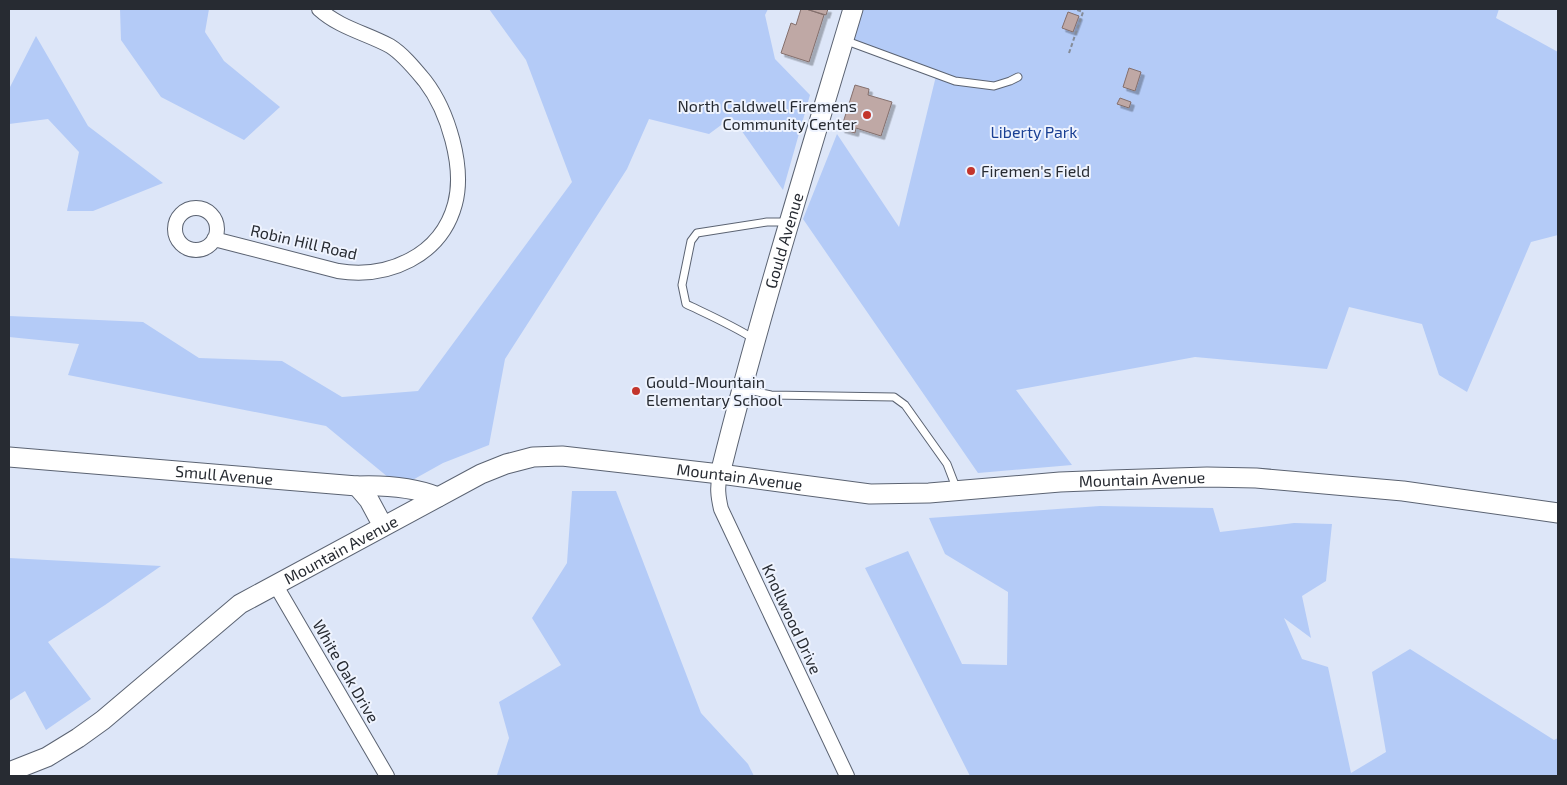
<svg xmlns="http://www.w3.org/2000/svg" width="1567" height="785" font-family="'Exo 2',sans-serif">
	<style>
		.green { fill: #b4cbf7 }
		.building { fill: #bfa8a5; stroke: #846f6c; filter: url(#shadow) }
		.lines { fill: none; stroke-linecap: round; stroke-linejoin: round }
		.lane-casing { stroke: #5b6372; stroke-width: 9 }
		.street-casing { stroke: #5b6372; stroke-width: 16 }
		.secondary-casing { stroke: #5b6372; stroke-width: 21 }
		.path { stroke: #858c99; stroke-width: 2; stroke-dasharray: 4 2.5; stroke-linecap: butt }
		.lane { stroke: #fff; stroke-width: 7 }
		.street { stroke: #fff; stroke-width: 14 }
		.secondary { stroke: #fff; stroke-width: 19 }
		.poi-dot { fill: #c3352c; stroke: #eef3fe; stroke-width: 2 }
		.labels { text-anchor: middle; stroke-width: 4; stroke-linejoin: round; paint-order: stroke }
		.poi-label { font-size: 16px; fill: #272b32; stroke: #eef3fe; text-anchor: start }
		.park-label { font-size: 16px; fill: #1a4094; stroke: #eef3fe }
		.street-label { font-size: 16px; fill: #272b32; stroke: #eef3fe }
	</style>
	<defs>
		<filter id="shadow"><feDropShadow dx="3.5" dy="3.5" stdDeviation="0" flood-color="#0004"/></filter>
	</defs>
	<rect width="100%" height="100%" fill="#dde6f8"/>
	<!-- green -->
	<path class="green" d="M 120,9 L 209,9 L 205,32 L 224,61 L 280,107 L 244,140 L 161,97 L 121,40 Z
		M 489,9 L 768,9 L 765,15 L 775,59 L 810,95 L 783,190 L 732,117 L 709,134 L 649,119 L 627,169 L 505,359 L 489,445 L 443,463 L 400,487 L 326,426 L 68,375 L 79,344 L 9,337 L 9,316 L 143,322 L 199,358 L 282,361 L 342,397 L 418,391 L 572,182 L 526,60 Z
		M 854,9 L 1499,9 L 1496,18 L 1558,52 L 1558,235 L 1531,242 L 1467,392 L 1439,375 L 1422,324 L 1349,307 L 1327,369 L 1195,357 L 1016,390 L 1072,465 L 978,473 L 803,219 L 837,134 L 899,227 L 936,76 L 843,42 Z
		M 36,36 L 88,126 L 163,183 L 93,211 L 67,211 L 79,152 L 48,119 L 9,124 L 9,89 Z
		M 572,491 L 616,491 L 701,713 L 748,764 L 754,776 L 497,775 L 509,738 L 499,702 L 561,665 L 532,618 L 567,563 Z
		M 1100,506 L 1213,508 L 1220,532 L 1294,523 L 1332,524 L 1326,581 L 1302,596 L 1311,638 L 1284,618 L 1302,659 L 1328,667 L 1351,773 L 1386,752 L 1372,672 L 1410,649 L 1554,740 L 1558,738 L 1558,776 L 970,776 L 865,568 L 908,551 L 962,664 L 1007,665 L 1008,592 L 945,554 L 929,518 Z
		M 9,558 L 161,566 L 105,605 L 48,642 L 91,699 L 46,730 L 25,691 L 9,701 Z"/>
	<!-- building -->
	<path class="building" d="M 801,9 L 806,9 L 824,15 L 809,62 L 781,53 L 791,23 L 796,25 Z
		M 806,9 L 828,9 L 826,15 Z
		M 1068,12 L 1079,16 L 1073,32 L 1062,28 Z
		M 1129,68 L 1141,72 L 1135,91 L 1123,87 Z
		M 855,85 L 869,89 L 868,95 L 892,102 L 881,136 L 856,128 L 855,133 L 841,129 Z
		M 1120,98 L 1131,102 L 1129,108 L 1117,104 Z"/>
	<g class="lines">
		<defs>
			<path id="lane" d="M 844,40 L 955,81 L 994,86 L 1010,81 L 1018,77
				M 754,339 C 732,325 709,315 686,304 L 682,285 L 691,241 L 697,233 L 767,222 L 787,222
				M 744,389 L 771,395 L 894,397 L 905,405 L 947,464 L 957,490"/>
			<path id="street" d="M175 229a21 21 0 1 1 42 0a21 21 0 1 1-42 0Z
				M 214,239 L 338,271 C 388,279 441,256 455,204 C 465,167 448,111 425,81 C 415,69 403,54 390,46 C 366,33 340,28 319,9
				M 720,474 C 717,487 718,496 721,509 L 847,776
				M 275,584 L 387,776"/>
			<g id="secondary">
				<path id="s1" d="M 9,457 L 357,486 C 384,485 413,487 438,497"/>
				<path id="s2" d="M 720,474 C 759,317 807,163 853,9"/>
				<path d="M 357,486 L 369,500 L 383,526"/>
				<path id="s3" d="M 9,772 L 47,757 L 78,738 L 103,720 L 240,604 L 481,474 L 506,464 L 533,457 L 562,456 L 720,474 L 870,494 L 929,493 L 1060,482 L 1112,480 L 1207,477 L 1256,478 L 1403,491 L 1558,513"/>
			</g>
		</defs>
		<!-- lane casing -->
		<use href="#lane" class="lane-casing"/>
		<!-- street casing -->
		<use href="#street" class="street-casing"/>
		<!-- secondary casing -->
		<use href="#secondary" class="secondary-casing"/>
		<!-- path -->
		<path class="path" d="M 1069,53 L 1083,12 L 1074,9"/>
		<!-- lane -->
		<use href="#lane" class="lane"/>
		<!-- street -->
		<use href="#street" class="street"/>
		<!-- secondary -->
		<use href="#secondary" class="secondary"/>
	</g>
	<!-- markers -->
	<g class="poi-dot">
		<circle cx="867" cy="115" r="5"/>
		<circle cx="971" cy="171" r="5"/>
		<circle cx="636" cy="391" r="5"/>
	</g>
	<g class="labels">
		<!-- poi labels -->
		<g class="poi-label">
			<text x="857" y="112" text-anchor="end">North Caldwell Firemens<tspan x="857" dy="18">Community Center</tspan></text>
			<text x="981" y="177">Firemen's Field</text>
			<text x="646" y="388">Gould-Mountain<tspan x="646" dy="18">Elementary School</tspan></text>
		</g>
		<!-- park labels -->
		<g class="park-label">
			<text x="1034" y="138">Liberty Park</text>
		</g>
		<!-- street labels -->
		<g class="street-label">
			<text dy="6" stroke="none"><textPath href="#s2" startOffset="242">Gould Avenue</textPath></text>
			<text transform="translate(304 242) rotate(13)" y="6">Robin Hill Road</text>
			<text dy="6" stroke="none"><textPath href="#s1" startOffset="216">Smull Avenue</textPath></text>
			<text dy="6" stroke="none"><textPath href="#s3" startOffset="824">Mountain Avenue</textPath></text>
			<text dy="6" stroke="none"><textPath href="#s3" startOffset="1228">Mountain Avenue</textPath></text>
			<text dy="6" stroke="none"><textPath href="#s3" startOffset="402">Mountain Avenue</textPath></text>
			<text transform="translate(792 619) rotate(65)" y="6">Knollwood Drive</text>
			<text transform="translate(346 671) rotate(60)" y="6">White Oak Drive</text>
		</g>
	</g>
	<!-- border -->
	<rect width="1567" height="785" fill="none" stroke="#272b32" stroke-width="20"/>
</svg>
